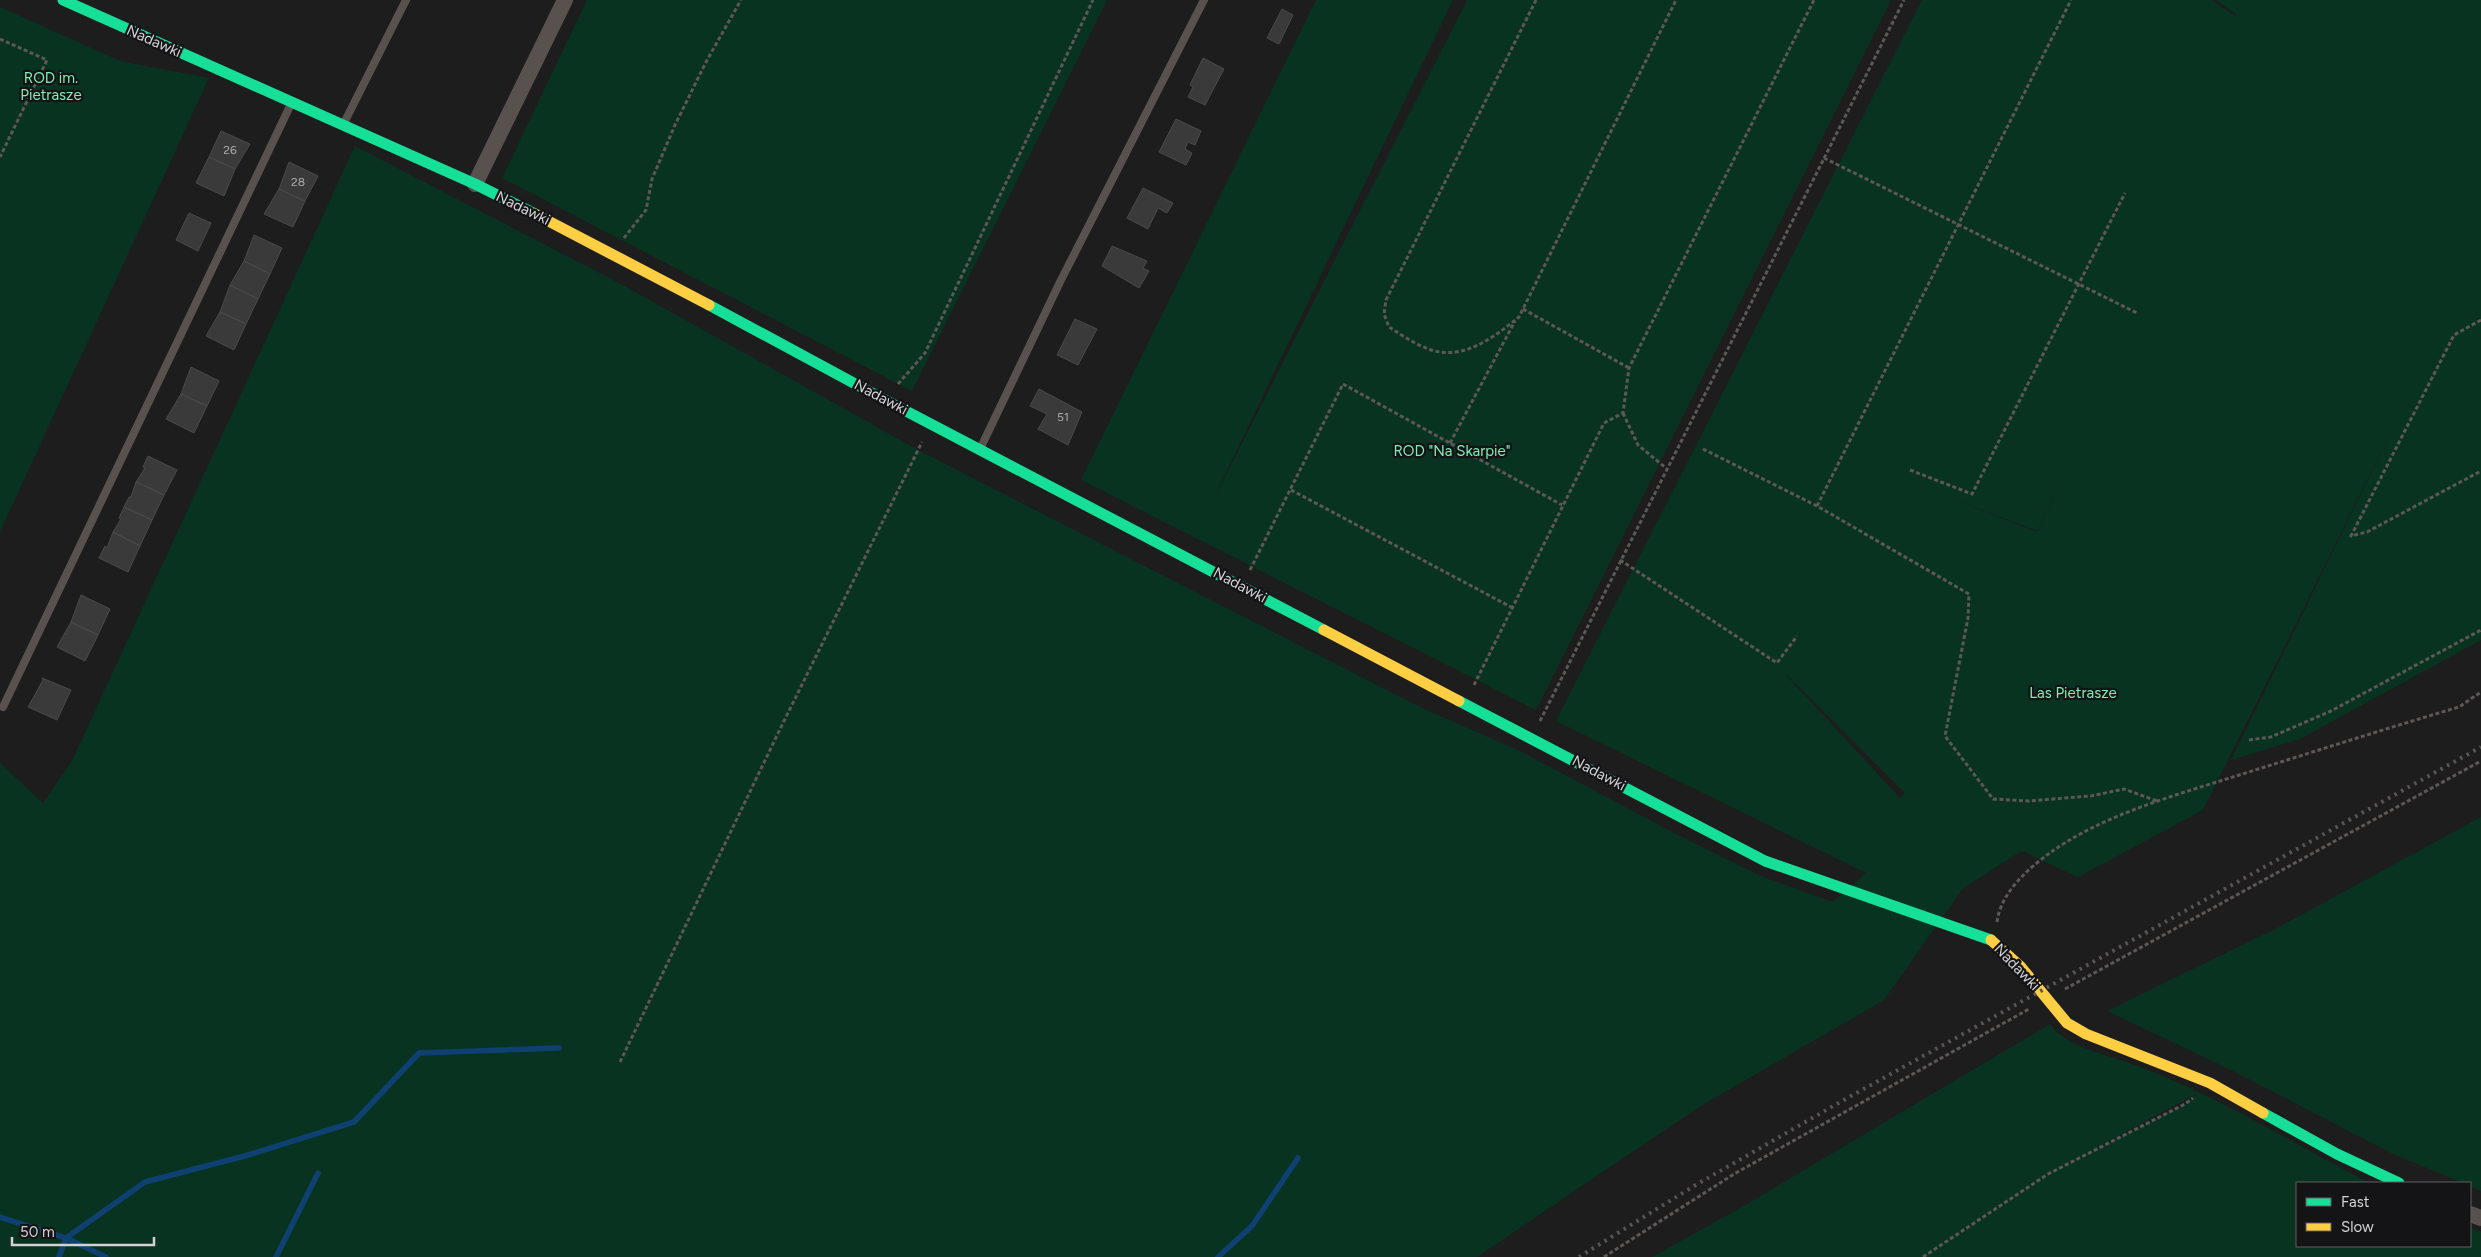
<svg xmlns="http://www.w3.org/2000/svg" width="2481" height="1257" font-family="Figtree,sans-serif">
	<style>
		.green { fill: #083321; fill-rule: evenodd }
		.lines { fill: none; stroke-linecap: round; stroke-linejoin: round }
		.stream { stroke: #0e4072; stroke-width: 5.5 }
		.building { fill: #3a3a3b; stroke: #4a4a4b }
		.path { stroke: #5d5755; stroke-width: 3; stroke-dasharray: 4 2.5; stroke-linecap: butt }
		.lane { stroke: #59514d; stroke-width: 8 }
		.street { stroke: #59514d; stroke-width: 16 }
		.fast { stroke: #16e098; stroke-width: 11 }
		.slow { stroke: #ffcf43; stroke-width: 11 }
		.rail { stroke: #5a5554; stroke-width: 4; stroke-dasharray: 2.5 5; stroke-linecap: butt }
		.labels { text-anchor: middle; stroke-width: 4.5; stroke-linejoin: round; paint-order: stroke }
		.number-label { font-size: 12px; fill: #acacae }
		.street-label { font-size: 15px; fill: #d2d2d4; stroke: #141316 }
		.park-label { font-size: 15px; fill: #7cefb2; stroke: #141316 }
	</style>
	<rect width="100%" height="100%" fill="#1d1d1e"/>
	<!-- green -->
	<path class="green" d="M 587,0 L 1107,0 L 912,391 L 502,178 Z
		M 1316,0 L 1453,0 L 1211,504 L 1467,0 L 1891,0 L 1536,710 L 1081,480 Z
		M 1922,0 L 2211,0 L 2235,16 L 2236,14 L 2216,0 L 2481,0 L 2481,640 L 2300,739 L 2231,760 L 2399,416 L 2203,810 L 2078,877 L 2022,851 L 1963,888 L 1884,1000 L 1699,1107 L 1477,1257 L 0,1257 L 0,763 L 43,803 L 72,761 L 355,146 L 621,284 L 918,450 L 1422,708 L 1520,751 L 1676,834 L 1763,877 L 1833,902 L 1866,873 L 1556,721 ZM 2066,473 L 2037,532 L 1937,493 L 2037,531 ZM 1787,675 L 1905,793 L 1900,798 L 1787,676 Z
		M 0,7 L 120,61 L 209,78 L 0,532 Z
		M 2481,817 L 2481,1191 L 2470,1186 L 2470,1183 L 2463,1183 L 2393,1154 L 2229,1069 L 2107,1011 L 2279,927 Z
		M 2050,1024 C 2066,1046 2099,1053 2124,1061 C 2211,1091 2289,1142 2370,1183 L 2297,1183 L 2297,1246 L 2470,1246 L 2470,1227 L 2481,1232 L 2481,1257 L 1652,1257 L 1742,1207 ZM 2197,1094 L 2185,1104 L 2072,1161 L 2196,1094 Z"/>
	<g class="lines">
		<!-- stream -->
		<path class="stream" d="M 0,1217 L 66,1238 L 106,1257
			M 59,1257 L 66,1238 L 145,1182 L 248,1155 L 354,1122 L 419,1053 L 559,1048
			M 276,1257 L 318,1173
			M 1218,1257 L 1252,1226 L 1298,1158"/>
	</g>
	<!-- building -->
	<path class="building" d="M 1282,9 L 1293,15 L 1279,44 L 1267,38 Z
		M 1203,58 L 1224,69 L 1205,105 L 1188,97 L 1193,87 L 1190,85 Z
		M 1176,119 L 1201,131 L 1195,145 L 1188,142 L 1185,149 L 1192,153 L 1186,165 L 1159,152 Z
		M 221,131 L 250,144 L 235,169 L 209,157 Z
		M 209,157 L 235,169 L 224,196 L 196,183 Z
		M 289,162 L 318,176 L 305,201 L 279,189 Z
		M 1143,188 L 1173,203 L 1167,213 L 1158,208 L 1148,229 L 1127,218 Z
		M 279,189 L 305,201 L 293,227 L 264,214 Z
		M 189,213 L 211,223 L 198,251 L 176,240 Z
		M 254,235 L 282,248 L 270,274 L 244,261 Z
		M 1112,246 L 1147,261 L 1143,268 L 1149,271 L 1139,288 L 1102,266 Z
		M 244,261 L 270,274 L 258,299 L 230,285 Z
		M 230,285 L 258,299 L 246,324 L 220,312 Z
		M 220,312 L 246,324 L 234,350 L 206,336 Z
		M 1075,319 L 1097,329 L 1078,365 L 1057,355 Z
		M 191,367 L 219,381 L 207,406 L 181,394 Z
		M 1039,389 L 1082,412 L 1068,445 L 1038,429 L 1047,414 L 1030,406 Z
		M 181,394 L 207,406 L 194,433 L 166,419 Z
		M 148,456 L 177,470 L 164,495 L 136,482 L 145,468 L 143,467 Z
		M 136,482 L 164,495 L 152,520 L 124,507 L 129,497 L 131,497 Z
		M 124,507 L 152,520 L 140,546 L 113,532 L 121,519 L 119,518 Z
		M 113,532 L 140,546 L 128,572 L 99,558 L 105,546 L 107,548 Z
		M 81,595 L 110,609 L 98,635 L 71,622 Z
		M 71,622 L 98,635 L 85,661 L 57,647 Z
		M 42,678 L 71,690 L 57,720 L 28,707 L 43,680 Z"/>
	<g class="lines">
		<!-- path -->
		<path class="path" d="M 1536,0 L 1386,300 L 1384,314 L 1389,327 C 1400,334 1413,343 1426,348 C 1461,363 1493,338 1519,317 L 1676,0
			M 0,39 L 47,60 L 0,157
			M 1824,158 L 2137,313
			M 624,238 L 646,210 L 652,179 L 675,125 L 706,62 L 741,0
			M 1523,309 L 1629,368
			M 2481,320 L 2454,335 L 2351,536 L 2367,532 L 2481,471
			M 898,384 L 925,353 L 1093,0
			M 1623,413 L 1638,445 L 1666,468
			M 1450,443 L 1515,321
			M 1703,449 L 1817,506 L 1969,594 L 1968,618 L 1945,736 L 1993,799 L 2028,801 L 2091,796 L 2124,789 L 2157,801
			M 1910,470 L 1972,494 L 2125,193
			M 1291,490 L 1511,607
			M 1817,506 L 2071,0
			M 1620,560 L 1777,663 L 1797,636
			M 1250,570 L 1343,384 L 1562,505
			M 1474,685 L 1604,423 L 1623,413 L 1629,368 L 1814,0
			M 1540,721 L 1904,0
			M 2249,740 L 2271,737 L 2331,711 L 2481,630
			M 1997,922 C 2001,891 2030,867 2054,850 C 2106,814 2176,795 2236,776 C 2310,753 2384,729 2459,707 L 2481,692
			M 2065,989 L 2481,761
			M 620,1062 L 783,723 L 922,442
			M 1604,1257 L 1734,1174 L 2029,1009
			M 1923,1257 L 2048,1174 L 2185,1104 L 2193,1098"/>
		<!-- lane -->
		<path class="lane" d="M 344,123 L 406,0
			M 981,447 L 1060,282 L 1204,0
			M 3,707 L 291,104"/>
		<!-- street -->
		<path class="street" d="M 475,184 L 565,0
			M 2470,1214 L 2481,1218"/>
		<!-- fast -->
		<path class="fast" d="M 63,0 L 475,184 L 535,214
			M 709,305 L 885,400 L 1324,630
			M 1459,701 L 1765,861 L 1991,940
			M 2263,1113 L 2337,1154 L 2399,1183"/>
		<!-- slow -->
		<path class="slow" d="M 535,214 L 709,305
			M 1324,630 L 1459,701
			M 1991,940 L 2020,966 L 2067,1023 L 2086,1034 L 2210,1083 L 2263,1113"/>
		<!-- rail -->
		<path class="rail" d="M 1579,1257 L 1694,1186 L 1842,1101 L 2481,747"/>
	</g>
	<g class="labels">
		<!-- number labels -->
		<g class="number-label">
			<text x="230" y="154">26</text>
			<text x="298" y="186">28</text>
			<text x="1063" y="421">51</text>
		</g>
		<!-- street labels -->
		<g class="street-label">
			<text transform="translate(154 41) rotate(24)" y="5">Nadawki</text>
			<text transform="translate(523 208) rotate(26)" y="5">Nadawki</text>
			<text transform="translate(881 397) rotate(28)" y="5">Nadawki</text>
			<text transform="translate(1240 585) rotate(28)" y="5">Nadawki</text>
			<text transform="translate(1599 773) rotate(28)" y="5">Nadawki</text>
			<text transform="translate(2017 967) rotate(46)" y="5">Nadawki</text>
		</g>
		<!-- park labels -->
		<g class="park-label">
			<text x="51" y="83">ROD im.<tspan x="51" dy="17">Pietrasze</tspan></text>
			<text x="1452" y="456">ROD "Na Skarpie"</text>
			<text x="2073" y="698">Las Pietrasze</text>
		</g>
	</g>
	<!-- legend -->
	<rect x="2296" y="1182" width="175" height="65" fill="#141316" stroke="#605f62"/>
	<rect x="2306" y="1198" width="25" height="8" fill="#16e098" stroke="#605f62"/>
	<text x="2341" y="1207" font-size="15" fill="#d2d2d4">Fast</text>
	<rect x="2306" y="1223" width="25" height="8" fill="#ffcf43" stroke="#605f62"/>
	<text x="2341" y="1232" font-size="15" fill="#d2d2d4">Slow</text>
	<!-- scale -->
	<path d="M12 1237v8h142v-8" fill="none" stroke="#d2d2d4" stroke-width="2.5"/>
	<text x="20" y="1237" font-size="15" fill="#d2d2d4" stroke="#141316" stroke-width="4" paint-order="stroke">50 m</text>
</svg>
